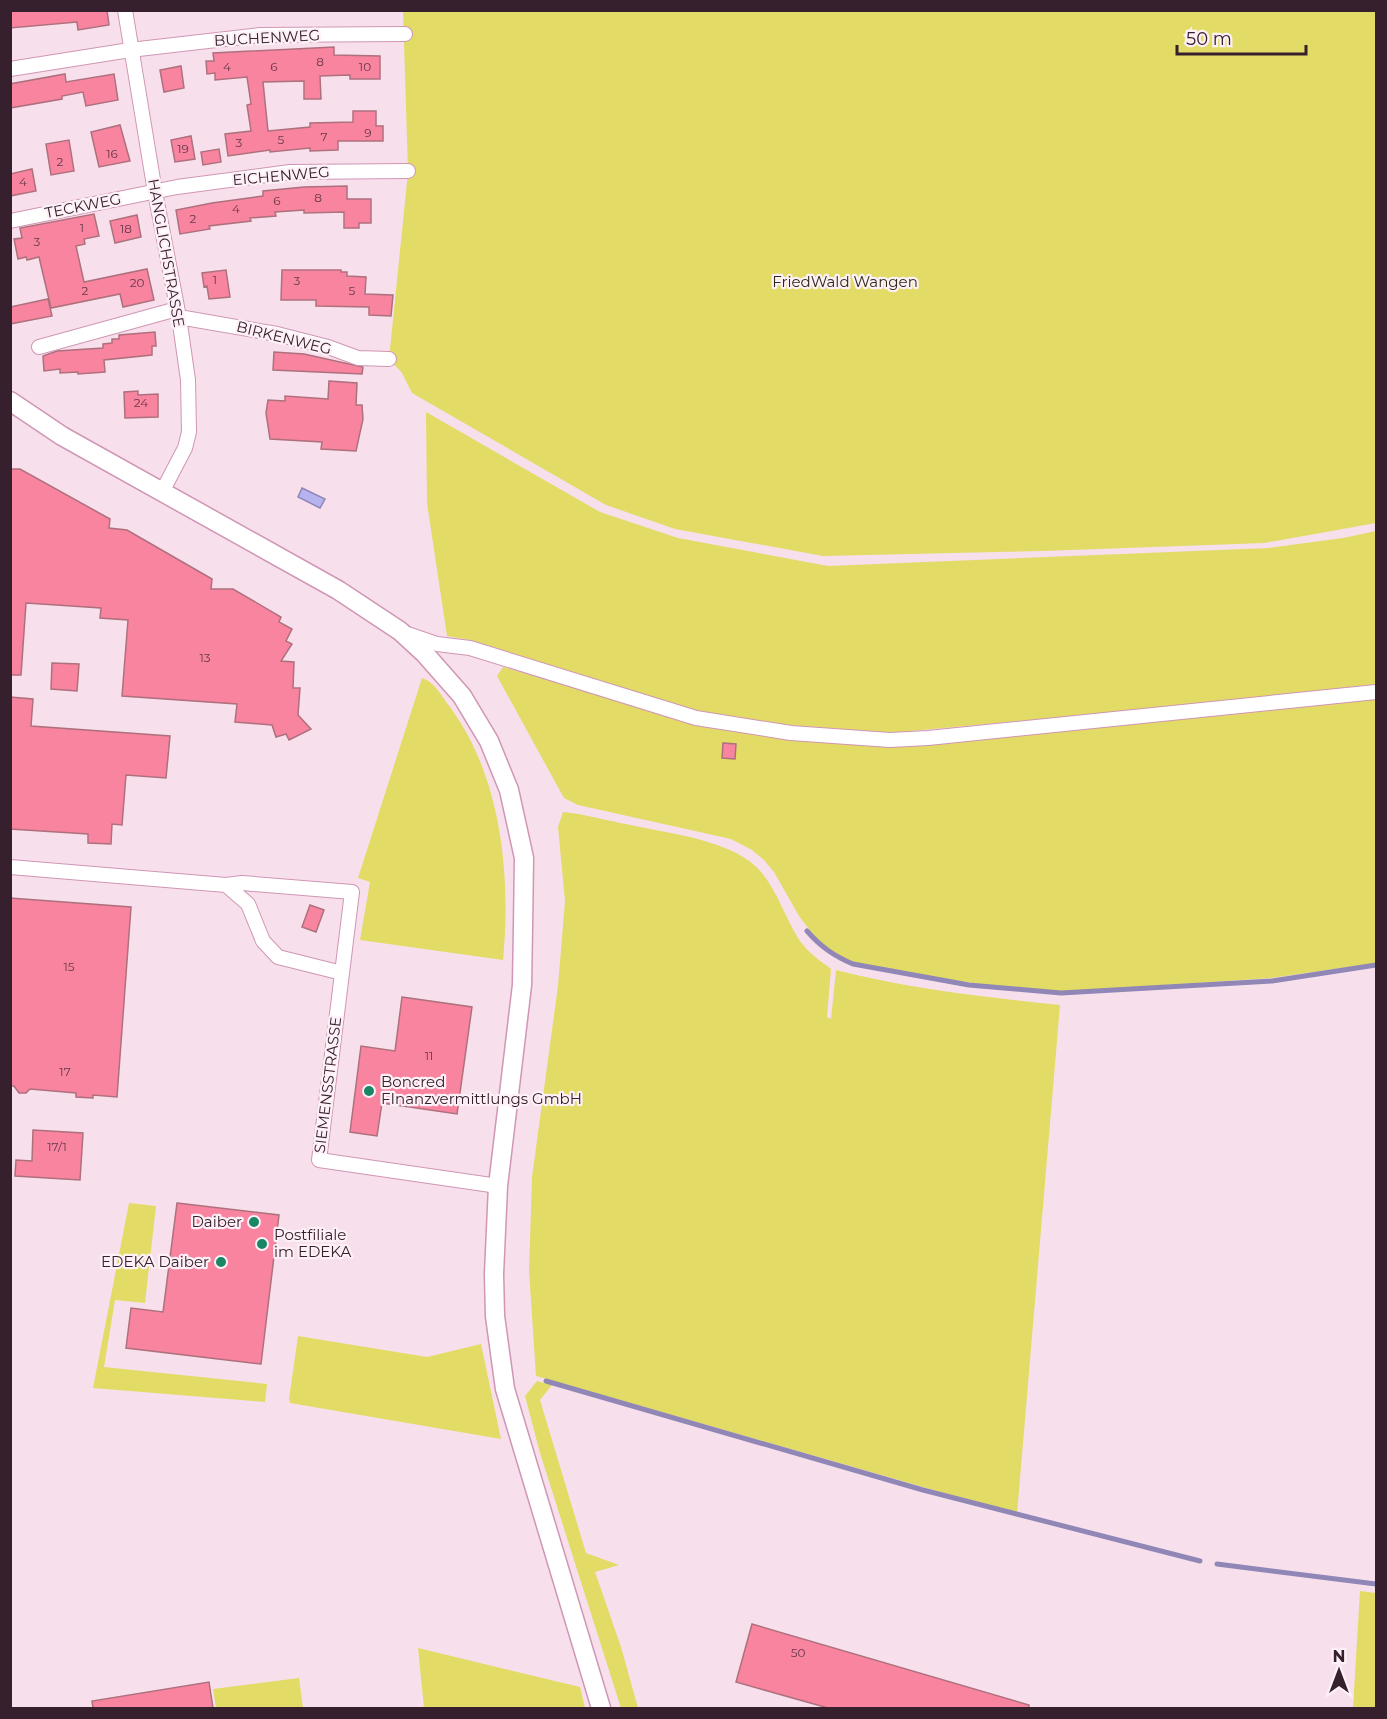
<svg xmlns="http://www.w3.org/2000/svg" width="1387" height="1719" font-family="Montserrat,sans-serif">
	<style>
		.green { fill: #e2db66 }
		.water { fill: #b6b3f0; stroke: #9087b6; stroke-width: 1.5 }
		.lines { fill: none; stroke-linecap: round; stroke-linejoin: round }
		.stream { stroke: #9087b6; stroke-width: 5 }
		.building { fill: #f884a0; stroke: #ae707d; stroke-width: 1.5 }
		.minor-casing { stroke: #d096b5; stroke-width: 16 }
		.tertiary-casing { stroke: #d096b5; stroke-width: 21 }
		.minor { stroke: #fff; stroke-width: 14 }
		.tertiary { stroke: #fff; stroke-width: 18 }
		.poi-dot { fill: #198664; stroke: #fdf0f7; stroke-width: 2 }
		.labels { text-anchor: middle; stroke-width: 4.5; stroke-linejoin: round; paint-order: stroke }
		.number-label { font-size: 12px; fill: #67394a }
		.street-label { font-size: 15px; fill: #37202d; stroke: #fdf0f7 }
		.park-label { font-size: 15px; fill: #2d2c17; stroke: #fdf0f7 }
		.poi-label { font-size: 15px; fill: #37202d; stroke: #fdf0f7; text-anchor: start }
	</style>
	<rect width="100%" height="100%" fill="#f8dfec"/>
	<!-- green -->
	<path class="green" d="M 403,11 L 1376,11 L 1376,523 L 1264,543 L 1043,551 L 823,556 L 675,529 L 606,505 L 412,393 L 402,373 L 389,359 L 408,172 Z
		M 426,412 L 600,512 L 678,538 L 828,566 L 1269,548 L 1343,538 L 1376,531 L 1376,684 L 1184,706 L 888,733 L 753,722 L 700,712 L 636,696 L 566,674 L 503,650 L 470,640 L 447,636 L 427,503 Z
		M 503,667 L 708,727 L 796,740 L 886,744 L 1376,698 L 1376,963 L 1271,978 L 1061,992 L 1014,989 L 893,971 L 852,962 L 821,945 L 799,916 L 774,872 L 764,860 L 752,850 L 731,839 L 578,805 L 564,798 L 497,676 Z
		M 422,678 C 435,682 442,697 450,707 C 502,778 511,876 503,960 L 360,940 L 370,882 L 358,878 Z
		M 563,812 C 585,814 608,821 631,825 C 671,834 735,840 762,873 C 778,893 785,917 798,938 C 806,951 819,960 831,969 L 827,1017 L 831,1019 L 836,970 C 910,989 985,997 1060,1005 L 1017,1514 L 536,1376 L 529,1271 L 532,1177 L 558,986 L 565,901 L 558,827 Z
		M 129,1203 L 156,1206 L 145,1303 L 115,1300 L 104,1367 L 267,1384 L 265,1402 L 93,1388 Z
		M 298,1336 L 427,1357 L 481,1344 L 501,1439 L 290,1403 L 289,1399 Z
		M 537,1381 L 552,1385 L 540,1400 L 586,1553 L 619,1565 L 595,1572 L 621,1647 L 638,1708 L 621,1708 L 540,1453 L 525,1396 Z
		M 1360,1591 L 1376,1593 L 1376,1708 L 1353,1708 Z
		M 418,1648 L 580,1687 L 585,1708 L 424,1708 Z
		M 299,1678 L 303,1708 L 216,1708 L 213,1689 Z"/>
	<!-- water -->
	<path class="water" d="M 302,488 L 325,499 L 320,508 L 298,497 Z"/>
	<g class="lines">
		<!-- stream -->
		<path class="stream" d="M 807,931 C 821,947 834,956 853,964 L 969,985 L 1061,993 L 1272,981 L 1376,965
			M 546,1381 L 923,1490 L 1200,1561
			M 1217,1564 L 1376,1584"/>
	</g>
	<!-- building -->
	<path class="building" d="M 10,10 L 107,10 L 109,25 L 78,30 L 77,22 L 10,28 Z
		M 334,47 L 334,55 L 380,56 L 380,79 L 350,79 L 350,75 L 320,76 L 321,99 L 304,99 L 304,81 L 263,82 L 268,131 L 310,127 L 310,123 L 353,122 L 353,111 L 376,111 L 376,126 L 383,126 L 383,141 L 338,141 L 338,150 L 310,151 L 310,148 L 270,152 L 270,150 L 228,156 L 225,134 L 251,131 L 247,105 L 251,104 L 247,77 L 215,80 L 215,73 L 207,74 L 206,61 L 214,61 L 213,53 Z
		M 181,66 L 184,88 L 164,92 L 160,70 Z
		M 65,74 L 66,82 L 114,74 L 118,100 L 86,106 L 83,92 L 62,96 L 62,99 L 10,108 L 10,84 Z
		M 120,125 L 130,161 L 99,167 L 91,132 Z
		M 191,136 L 195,159 L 175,162 L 171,140 Z
		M 69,140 L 74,171 L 51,175 L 46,144 Z
		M 219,149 L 221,162 L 203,165 L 201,152 Z
		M 32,169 L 36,191 L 10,196 L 10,174 Z
		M 347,186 L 347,199 L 371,199 L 371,223 L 359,223 L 359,228 L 344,228 L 344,212 L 304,213 L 304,210 L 275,212 L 276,216 L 250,218 L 251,221 L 209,226 L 210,229 L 180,234 L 176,210 L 212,203 L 263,196 L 263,191 L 304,187 Z
		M 94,214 L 99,236 L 84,239 L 85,244 L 76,246 L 84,282 L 147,269 L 154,300 L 123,307 L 120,294 L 51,308 L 39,257 L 27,260 L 26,257 L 18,259 L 14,239 L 22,238 L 20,228 Z
		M 137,215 L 141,237 L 115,243 L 110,221 Z
		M 226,270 L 230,297 L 209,299 L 207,286 L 204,287 L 202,273 Z
		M 282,270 L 341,270 L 341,272 L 347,272 L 347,276 L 366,277 L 365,294 L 393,295 L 391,316 L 369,315 L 369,307 L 316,306 L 316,300 L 281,300 Z
		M 48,299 L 52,316 L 10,324 L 10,307 Z
		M 155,332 L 156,346 L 152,346 L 152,355 L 104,360 L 105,372 L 78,374 L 78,372 L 60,373 L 60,369 L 44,371 L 43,356 L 57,351 L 103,348 L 103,344 L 112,343 L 112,339 L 119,339 L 119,335 Z
		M 274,352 L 304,354 L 363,367 L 362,374 L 273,370 Z
		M 329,381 L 357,383 L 356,405 L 362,405 L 363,419 L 356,451 L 321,449 L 322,442 L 270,439 L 266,413 L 268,400 L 285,401 L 285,396 L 328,399 Z
		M 138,391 L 138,395 L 158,394 L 158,417 L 125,418 L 124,392 Z
		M 10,469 L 20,469 L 110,519 L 109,528 L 127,530 L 212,579 L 211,589 L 233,589 L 281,617 L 279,622 L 292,629 L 286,641 L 292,644 L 281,661 L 294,662 L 293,688 L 300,688 L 298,715 L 311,729 L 289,740 L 286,734 L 276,737 L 272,725 L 235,722 L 237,704 L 122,696 L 128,620 L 100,618 L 101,608 L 26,603 L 21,675 L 10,675 Z
		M 52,663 L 79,664 L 77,691 L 51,689 Z
		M 10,697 L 33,699 L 31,726 L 170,736 L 166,778 L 126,775 L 122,825 L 112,824 L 111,844 L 88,843 L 88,834 L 10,829 Z
		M 723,743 L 736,744 L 735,759 L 722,758 Z
		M 10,898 L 131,907 L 117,1097 L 93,1095 L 93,1098 L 76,1097 L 76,1093 L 30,1089 L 26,1093 L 19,1093 L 14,1086 L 10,1086 Z
		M 310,905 L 324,910 L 316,932 L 302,927 Z
		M 402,997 L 472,1007 L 457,1114 L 382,1103 L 377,1136 L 350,1132 L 361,1046 L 395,1051 Z
		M 33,1130 L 83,1133 L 80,1180 L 15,1176 L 16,1160 L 32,1161 Z
		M 177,1203 L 279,1215 L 261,1364 L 126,1348 L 131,1308 L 163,1312 Z
		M 752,1624 L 1029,1705 L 1029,1708 L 828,1708 L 736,1682 Z
		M 209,1682 L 213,1708 L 93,1708 L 92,1701 Z"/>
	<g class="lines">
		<defs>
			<path id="minor" d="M 125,10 L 155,192 L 179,317 L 188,380 L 189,432 L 185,448 L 162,492
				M 10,69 L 130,50 L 260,35 L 405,34
				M 10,221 L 177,187 L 290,172 L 408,171
				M 179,317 L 277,334 L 328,347 L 358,358 L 389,359
				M 39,347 L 177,309
				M 405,633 L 437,644 L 470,648 L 696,718 L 791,733 L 890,740 L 928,738 L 1376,692
				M 10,867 L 226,885 L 242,883 L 352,892 L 319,1160 L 498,1186
				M 226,885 L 248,904 L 263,941 L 278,957 L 342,973"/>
			<path id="tertiary" d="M 10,401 L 62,436 L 338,590 L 400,631 L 425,654 L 462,696 L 489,741 L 509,790 L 524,858 L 523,927 L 522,985 L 498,1186 L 494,1274 L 495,1316 L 505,1389 L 601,1708"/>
		</defs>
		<!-- minor casing -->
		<use href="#minor" class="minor-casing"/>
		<!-- tertiary casing -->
		<use href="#tertiary" class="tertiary-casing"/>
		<!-- minor -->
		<use href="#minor" class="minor"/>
		<!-- tertiary -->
		<use href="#tertiary" class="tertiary"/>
	</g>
	<!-- markers -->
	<g class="poi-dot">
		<circle cx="369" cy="1091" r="6"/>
		<circle cx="254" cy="1222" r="6"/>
		<circle cx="262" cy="1244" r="6"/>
		<circle cx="221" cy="1262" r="6"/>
	</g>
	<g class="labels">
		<!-- number labels -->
		<g class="number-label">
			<text x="320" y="66">8</text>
			<text x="227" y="71">4</text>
			<text x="274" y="71">6</text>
			<text x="365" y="71">10</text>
			<text x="368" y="137">9</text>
			<text x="324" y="141">7</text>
			<text x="281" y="144">5</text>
			<text x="239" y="147">3</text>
			<text x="183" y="153">19</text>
			<text x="112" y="158">16</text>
			<text x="60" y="166">2</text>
			<text x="23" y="186">4</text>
			<text x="318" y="202">8</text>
			<text x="277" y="205">6</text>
			<text x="236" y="213">4</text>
			<text x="193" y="223">2</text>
			<text x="82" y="232">1</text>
			<text x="126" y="233">18</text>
			<text x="37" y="246">3</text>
			<text x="215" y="284">1</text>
			<text x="297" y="285">3</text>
			<text x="137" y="287">20</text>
			<text x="85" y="295">2</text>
			<text x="352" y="295">5</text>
			<text x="141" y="407">24</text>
			<text x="205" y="662">13</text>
			<text x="69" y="971">15</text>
			<text x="429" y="1060">11</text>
			<text x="65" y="1076">17</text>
			<text x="57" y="1151">17/1</text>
			<text x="798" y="1657">50</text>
		</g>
		<!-- street labels -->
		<g class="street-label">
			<text transform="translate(267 38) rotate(-3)" y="5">BUCHENWEG</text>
			<text transform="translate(281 176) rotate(-5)" y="5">EICHENWEG</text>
			<text transform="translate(83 206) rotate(-11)" y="5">TECKWEG</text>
			<text transform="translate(166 253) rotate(80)" y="5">HANGLICHSTRASSE</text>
			<text transform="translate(284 338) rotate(14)" y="5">BIRKENWEG</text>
			<text transform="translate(328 1085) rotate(-83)" y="5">SIEMENSSTRASSE</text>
		</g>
		<!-- park labels -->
		<g class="park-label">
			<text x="845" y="287">FriedWald Wangen</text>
		</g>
		<!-- poi labels -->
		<g class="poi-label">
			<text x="381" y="1087">Boncred<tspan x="381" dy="17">FInanzvermittlungs GmbH</tspan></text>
			<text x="242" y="1227" text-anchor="end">Daiber</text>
			<text x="274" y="1240">Postfiliale<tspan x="274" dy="17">im EDEKA</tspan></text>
			<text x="209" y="1267" text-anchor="end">EDEKA Daiber</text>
		</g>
	</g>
	<!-- border -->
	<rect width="1387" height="1719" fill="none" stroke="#37202d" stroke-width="24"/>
	<!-- north arrow -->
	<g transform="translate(1339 1671)" stroke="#fdf0f7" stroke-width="4.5" paint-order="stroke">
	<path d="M0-4.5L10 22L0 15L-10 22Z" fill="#37202d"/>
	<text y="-9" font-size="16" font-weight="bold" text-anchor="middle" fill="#37202d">N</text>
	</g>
	<!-- scale -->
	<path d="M1177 45v9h129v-9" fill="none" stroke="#37202d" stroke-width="3"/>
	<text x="1186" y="45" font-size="18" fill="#37202d" stroke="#fdf0f7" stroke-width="4.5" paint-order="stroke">50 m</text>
</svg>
